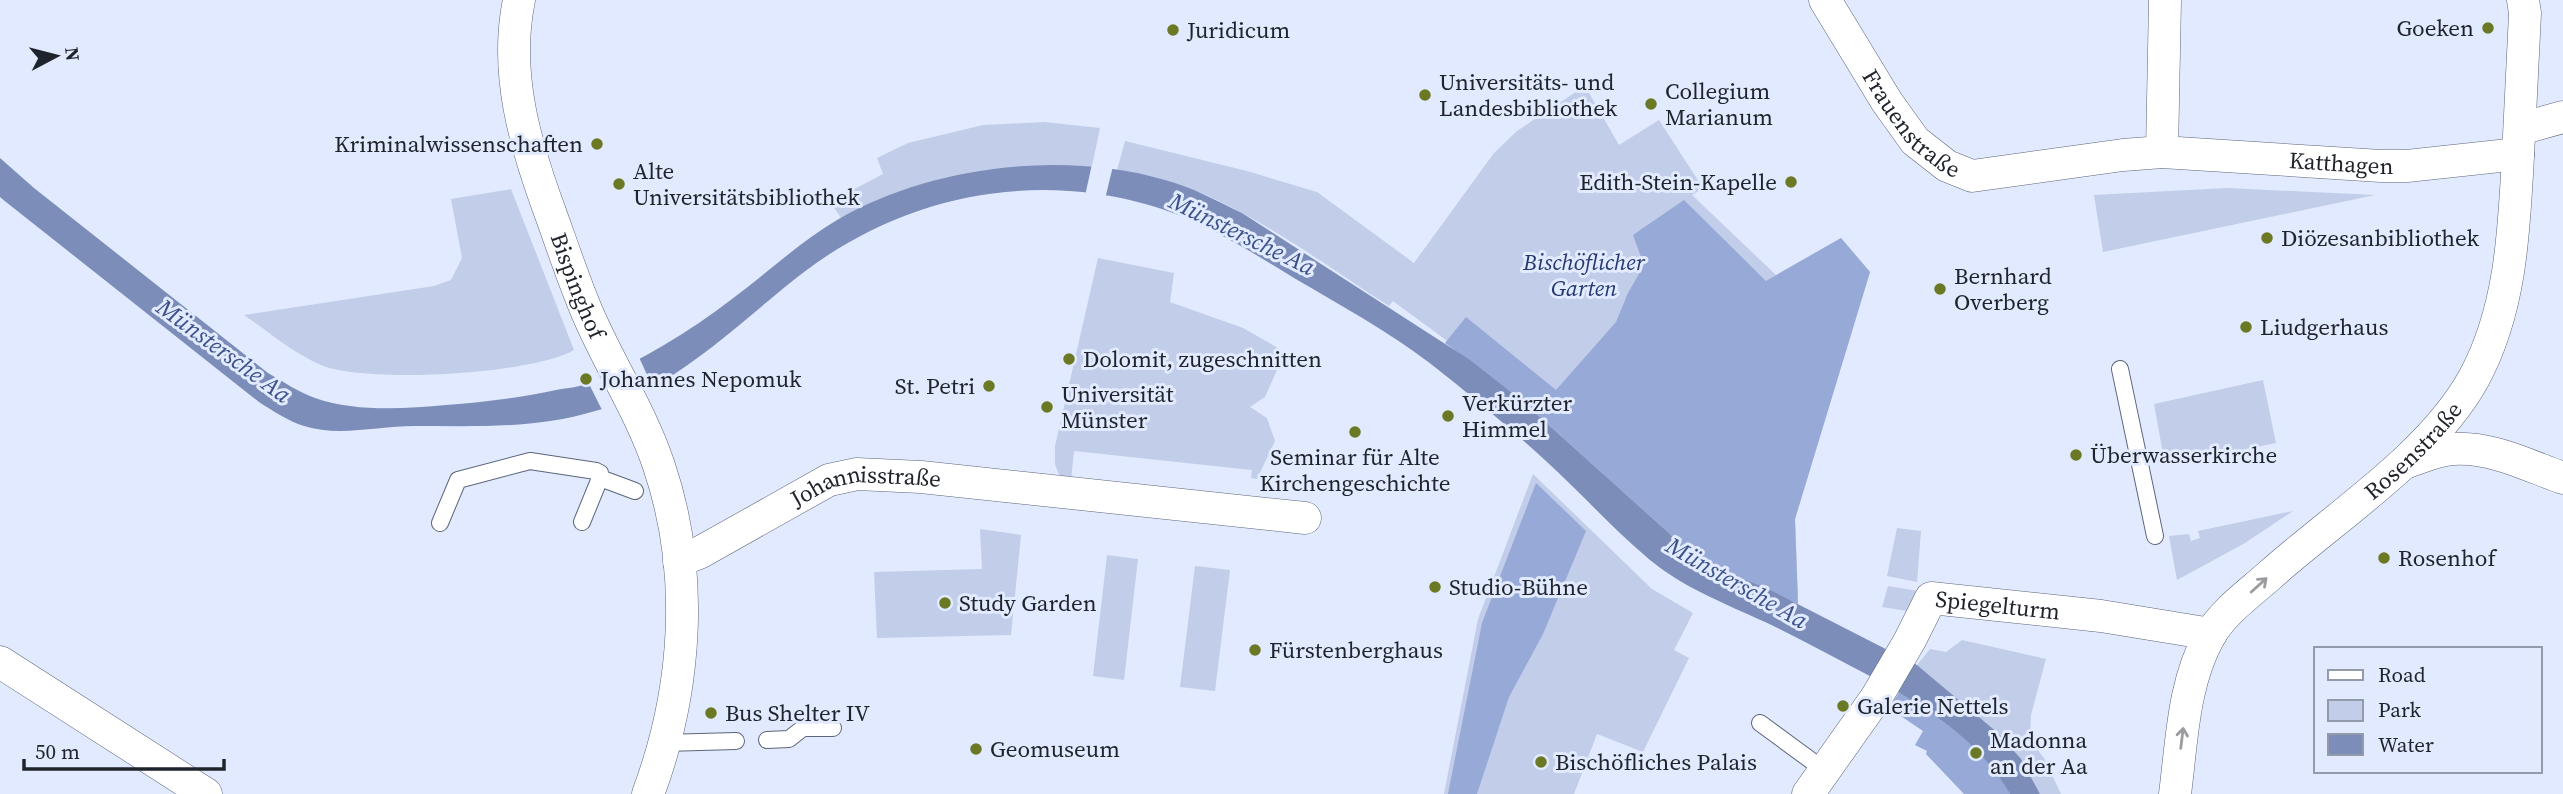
<svg xmlns="http://www.w3.org/2000/svg" width="2563" height="794" font-family="'Source Serif 4',serif">
	<style>
		.green { fill: #c1cde9 }
		.forest { fill: #97a9d6 }
		.water { fill: #7b8db8 }
		.pier { fill: #e1eafe }
		.lines { fill: none; stroke-linecap: round; stroke-linejoin: round }
		.service-casing { stroke: #5c657a; stroke-width: 18 }
		.minor-casing { stroke: #5c657a; stroke-width: 33 }
		.service { stroke: #fff; stroke-width: 16 }
		.minor { stroke: #fff; stroke-width: 32 }
		.oneway { stroke: #9a9ca0 }
		.poi-dot { fill: #6b7824; stroke: #e1eafe; stroke-width: 2.5 }
		.labels { text-anchor: middle; stroke-width: 6; stroke-linejoin: round; paint-order: stroke }
		.poi-label { font-size: 23px; fill: #1f232b; stroke: #e1eafe; text-anchor: start }
		.street-label { font-size: 23px; fill: #1f232b; stroke: #e1eafe }
		.park-label { font-size: 23px; font-style: italic; fill: #25386f; stroke: #e1eafe }
		.water-label { font-size: 24px; font-style: italic; fill: #3c518a; stroke: #e1eafe }
	</style>
	<rect width="100%" height="100%" fill="#e1eafe"/>
	<!-- green -->
	<path class="green" d="M 1585,86 L 1619,145 L 1659,120 L 1703,188 L 1692,195 L 1776,275 L 1841,238 L 1870,272 L 1795,519 L 1798,597 L 1683,538 L 1496,377 L 1393,301 L 1389,306 C 1323,264 1239,200 1164,180 C 1149,175 1132,173 1117,170 L 1125,141 L 1247,171 L 1317,192 L 1414,263 L 1494,153 L 1517,131 Z
		M 1044,122 L 1100,128 L 1091,171 L 844,222 L 830,202 L 883,174 L 877,158 L 908,143 L 983,125 Z
		M 2227,188 L 2375,195 L 2103,252 L 2094,195 Z
		M 511,189 L 574,350 C 534,374 365,384 321,365 C 293,353 269,332 244,315 L 434,286 L 451,280 L 462,258 L 451,199 Z
		M 1098,258 L 1174,273 L 1170,302 L 1243,328 L 1285,352 L 1265,397 L 1250,407 L 1267,418 L 1275,441 L 1257,479 L 1251,478 L 1252,470 L 1074,451 L 1071,480 L 1059,475 L 1055,464 L 1055,446 Z
		M 2263,380 L 2276,443 L 2165,465 L 2154,404 Z
		M 1533,474 L 1652,589 L 1693,613 L 1674,650 L 1689,658 L 1643,752 L 1597,734 L 1574,794 L 1444,794 L 1478,619 Z
		M 2293,511 L 2245,543 L 2177,580 L 2169,536 L 2189,534 L 2191,541 L 2200,538 L 2198,531 Z
		M 1897,528 L 1921,531 L 1917,582 L 1887,576 Z
		M 980,529 L 1021,535 L 1011,635 L 877,638 L 874,572 L 982,569 Z
		M 1107,555 L 1138,559 L 1124,680 L 1093,676 Z
		M 1195,566 L 1230,570 L 1215,691 L 1180,687 Z
		M 1888,586 L 1918,591 L 1913,612 L 1882,607 Z
		M 1962,640 L 2046,659 L 2031,715 L 2030,740 L 2044,758 L 2061,794 L 2040,794 L 1998,733 L 1917,665 L 1930,649 L 1946,652 Z"/>
	<!-- forest -->
	<path class="forest" d="M 1684,200 L 1766,281 L 1841,238 L 1870,272 L 1795,519 L 1798,604 L 1722,570 L 1690,552 L 1521,400 L 1445,343 L 1466,317 L 1556,390 L 1616,322 L 1628,293 L 1644,265 L 1633,235 Z
		M 1536,483 L 1586,531 L 1543,634 L 1509,697 L 1477,794 L 1448,794 L 1482,623 Z
		M 1900,691 C 1940,717 1988,749 2010,794 L 1964,794 L 1926,754 L 1927,751 L 1915,745 L 1923,731 L 1889,708 Z"/>
	<!-- water -->
	<path class="water" d="M 0,158 L 34,188 L 268,373 C 284,382 298,392 315,398 C 355,412 404,409 446,405 C 483,402 519,398 556,390 C 567,388 581,387 591,382 C 641,361 689,332 732,299 C 767,273 800,242 837,220 C 929,166 1062,150 1165,180 C 1192,187 1217,201 1242,213 L 1470,360 L 1521,400 L 1690,552 L 1721,570 L 1768,589 L 1917,665 L 1998,733 L 2021,759 L 2040,794 L 2010,794 C 1974,731 1908,696 1847,664 C 1820,650 1793,635 1765,622 C 1726,604 1684,588 1650,560 C 1614,530 1582,494 1547,462 C 1510,428 1471,395 1431,364 C 1388,331 1340,305 1294,278 C 1248,250 1202,220 1149,205 C 1029,171 904,196 804,272 C 756,309 712,352 660,383 C 649,389 637,398 625,403 C 615,407 605,408 595,411 C 536,429 476,426 414,426 C 379,426 338,437 304,426 C 288,421 273,411 259,402 L 6,202 L 0,197 Z"/>
	<!-- pier -->
	<path class="pier" d="M 1092,164 L 1113,166 L 1105,199 L 1085,196 Z
		M 638,355 L 654,390 L 627,406 L 603,412 L 587,380 Z"/>
	<g class="lines">
		<defs>
			<path id="service" d="M 2120,369 L 2155,536
				M 600,478 L 635,491
				M 440,523 L 458,480 L 530,461 L 596,471 L 600,473 L 600,478 L 582,522
				M 1760,723 L 1824,770
				M 767,740 L 789,739 L 803,728 L 833,728
				M 664,743 L 736,741"/>
			<g id="minor">
				<path id="s1" d="M 519,0 C 504,73 525,144 550,212 C 562,245 573,279 587,312 C 609,364 641,412 659,466 C 695,572 687,690 648,794"/>
				<path id="s2" d="M 1825,0 L 1887,102 L 1915,141 L 1947,166 L 1972,176 L 2123,155 L 2162,152 L 2381,166 L 2407,166 L 2518,154"/>
				<path d="M 2520,129 L 2563,117"/>
				<path d="M 2162,152 L 2165,0"/>
				<path d="M 2407,462 C 2422,457 2437,450 2453,449 C 2490,446 2529,466 2563,478"/>
				<path id="s3" d="M 679,561 L 699,553 L 829,480 L 857,474 L 921,477 L 1305,518"/>
				<path d="M 0,662 L 206,794"/>
				<path id="s4" d="M 1808,794 L 1876,698 L 1910,640 L 1931,598 L 2101,616 L 2211,634"/>
				<path id="s5" d="M 2175,794 C 2182,740 2183,683 2210,635 C 2224,611 2250,593 2270,575 C 2336,516 2431,456 2474,378 C 2511,310 2514,231 2518,156 C 2520,109 2523,61 2525,13 L 2523,0"/>
			</g>
		</defs>
		<!-- service casing -->
		<use href="#service" class="service-casing"/>
		<!-- minor casing -->
		<use href="#minor" class="minor-casing"/>
		<!-- service -->
		<use href="#service" class="service"/>
		<!-- minor -->
		<use href="#minor" class="minor"/>
	</g>
	<!-- one-way arrows -->
	<defs><path id="oneway-shaft" d="M-6 0H5M1.5-3L5.5 0L1.5 3" fill="none" stroke-width="1.6" stroke-linecap="round" stroke-linejoin="round" transform="scale(1.75)"/></defs>
	<g class="oneway">
		<use href="#oneway-shaft" transform="translate(2259 585) rotate(-42)"/>
		<use href="#oneway-shaft" transform="translate(2182 738) rotate(-83)"/>
	</g>
	<!-- markers -->
	<g class="poi-dot">
		<circle cx="2488" cy="28" r="7"/>
		<circle cx="1173" cy="30" r="7"/>
		<circle cx="1425" cy="95" r="7"/>
		<circle cx="1651" cy="104" r="7"/>
		<circle cx="597" cy="144" r="7"/>
		<circle cx="1791" cy="182" r="7"/>
		<circle cx="619" cy="184" r="7"/>
		<circle cx="2267" cy="238" r="7"/>
		<circle cx="1940" cy="289" r="7"/>
		<circle cx="2246" cy="327" r="7"/>
		<circle cx="1069" cy="359" r="7"/>
		<circle cx="586" cy="379" r="7"/>
		<circle cx="989" cy="386" r="7"/>
		<circle cx="1047" cy="407" r="7"/>
		<circle cx="1448" cy="416" r="7"/>
		<circle cx="1355" cy="432" r="7"/>
		<circle cx="2076" cy="455" r="7"/>
		<circle cx="2384" cy="558" r="7"/>
		<circle cx="1435" cy="587" r="7"/>
		<circle cx="945" cy="603" r="7"/>
		<circle cx="1255" cy="650" r="7"/>
		<circle cx="1843" cy="706" r="7"/>
		<circle cx="711" cy="713" r="7"/>
		<circle cx="976" cy="749" r="7"/>
		<circle cx="1976" cy="753" r="7"/>
		<circle cx="1541" cy="762" r="7"/>
	</g>
	<g class="labels">
		<!-- poi labels -->
		<g class="poi-label">
			<text x="2474" y="36" text-anchor="end">Goeken</text>
			<text x="1187" y="38">Juridicum</text>
			<text x="1439" y="90">Universitäts- und<tspan x="1439" dy="26">Landesbibliothek</tspan></text>
			<text x="1665" y="99">Collegium<tspan x="1665" dy="26">Marianum</tspan></text>
			<text x="583" y="152" text-anchor="end">Kriminalwissenschaften</text>
			<text x="633" y="179">Alte<tspan x="633" dy="26">Universitätsbibliothek</tspan></text>
			<text x="1777" y="190" text-anchor="end">Edith-Stein-Kapelle</text>
			<text x="2281" y="246">Diözesanbibliothek</text>
			<text x="1954" y="284">Bernhard<tspan x="1954" dy="26">Overberg</tspan></text>
			<text x="2260" y="335">Liudgerhaus</text>
			<text x="1083" y="367">Dolomit, zugeschnitten</text>
			<text x="600" y="387">Johannes Nepomuk</text>
			<text x="975" y="394" text-anchor="end">St. Petri</text>
			<text x="1061" y="402">Universität<tspan x="1061" dy="26">Münster</tspan></text>
			<text x="1462" y="411">Verkürzter<tspan x="1462" dy="26">Himmel</tspan></text>
			<text x="2090" y="463">Überwasserkirche</text>
			<text x="1355" y="465" text-anchor="middle">Seminar für Alte<tspan x="1355" dy="26">Kirchengeschichte</tspan></text>
			<text x="2398" y="566">Rosenhof</text>
			<text x="1449" y="595">Studio-Bühne</text>
			<text x="959" y="611">Study Garden</text>
			<text x="1269" y="658">Fürstenberghaus</text>
			<text x="1857" y="714">Galerie Nettels</text>
			<text x="725" y="721">Bus Shelter IV</text>
			<text x="1990" y="748">Madonna<tspan x="1990" dy="26">an der Aa</tspan></text>
			<text x="990" y="757">Geomuseum</text>
			<text x="1555" y="770">Bischöfliches Palais</text>
		</g>
		<!-- street labels -->
		<g class="street-label">
			<text dy="8" stroke="none"><textPath href="#s2" startOffset="152">Frauenstraße</textPath></text>
			<text dy="8" stroke="none"><textPath href="#s2" startOffset="606">Katthagen</textPath></text>
			<text dy="8" stroke="none"><textPath href="#s1" startOffset="296">Bispinghof</textPath></text>
			<text dy="8" stroke="none"><textPath href="#s5" startOffset="439">Rosenstraße</textPath></text>
			<text dy="8" stroke="none"><textPath href="#s3" startOffset="206">Johannisstraße</textPath></text>
			<text dy="8" stroke="none"><textPath href="#s4" startOffset="299">Spiegelturm</textPath></text>
		</g>
		<!-- park labels -->
		<g class="park-label">
			<text x="1584" y="270">Bischöflicher<tspan x="1584" dy="26">Garten</tspan></text>
		</g>
		<!-- water labels -->
		<g class="water-label">
			<text transform="translate(1242 234) rotate(26)" y="8">Münstersche Aa</text>
			<text transform="translate(224 351) rotate(36)" y="8">Münstersche Aa</text>
			<text transform="translate(1737 583) rotate(30)" y="8">Münstersche Aa</text>
		</g>
	</g>
	<!-- legend -->
	<rect x="2314" y="647" width="228" height="126" fill="#e1eafe" stroke="#939aaa" stroke-width="2"/>
	<rect x="2328" y="670" width="35" height="10" fill="#ffffff" stroke="#939aaa" stroke-width="2"/>
	<text x="2378" y="682" font-size="21" fill="#1f232b">Road</text>
	<rect x="2328" y="700" width="35" height="21" fill="#c1cde9" stroke="#939aaa" stroke-width="2"/>
	<text x="2378" y="717" font-size="21" fill="#1f232b">Park</text>
	<rect x="2328" y="734" width="35" height="21" fill="#7b8db8" stroke="#939aaa" stroke-width="2"/>
	<text x="2378" y="752" font-size="21" fill="#1f232b">Water</text>
	<!-- north arrow -->
	<g transform="translate(56 56) rotate(83)" stroke="#e1eafe" stroke-width="5" paint-order="stroke">
	<path d="M0-5L12 26L0 18L-12 26Z" fill="#1f232b"/>
	<text y="-10" font-size="19" font-weight="bold" text-anchor="middle" fill="#1f232b">N</text>
	</g>
	<!-- scale -->
	<path d="M24 759v10h200v-10" fill="none" stroke="#1f232b" stroke-width="3.5"/>
	<text x="35" y="759" font-size="21" fill="#1f232b" stroke="#e1eafe" stroke-width="5" paint-order="stroke">50 m</text>
</svg>
